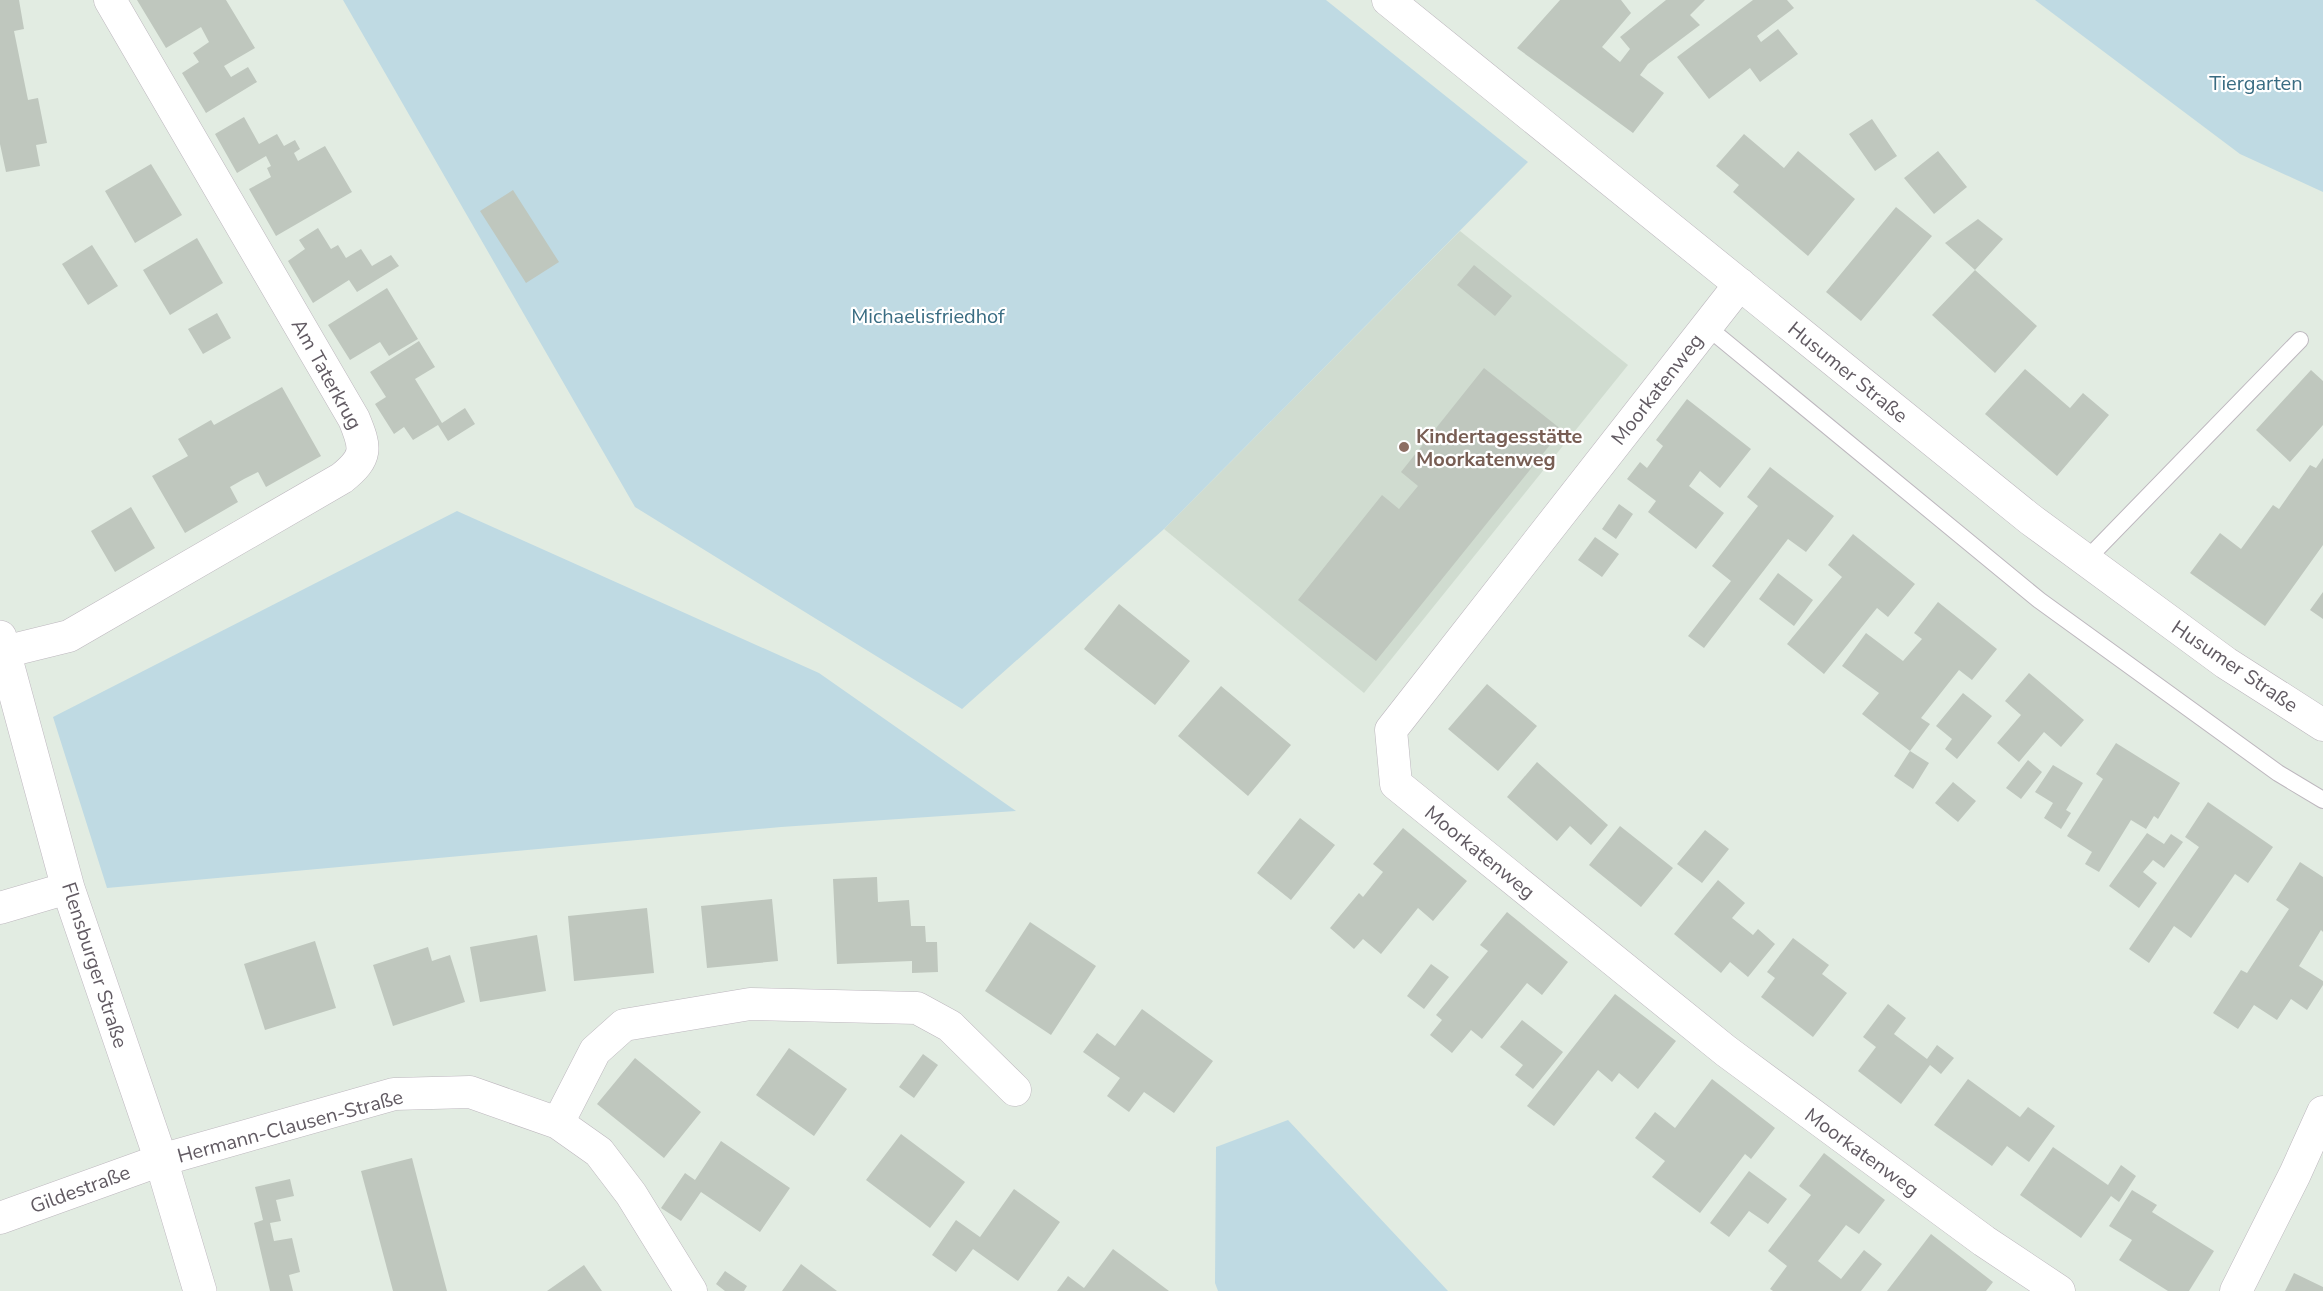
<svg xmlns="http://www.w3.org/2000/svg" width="2323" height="1291" font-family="'Nunito Sans',sans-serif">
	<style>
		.education { fill: #d0dcd0 }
		.green { fill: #bfdae3 }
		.building { fill: #bfc7be }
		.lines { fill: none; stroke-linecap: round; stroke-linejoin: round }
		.lane-casing { stroke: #bdb7be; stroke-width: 18 }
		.street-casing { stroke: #bdb7be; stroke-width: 33 }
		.secondary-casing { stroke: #bfb8c0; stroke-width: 34 }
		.lane { stroke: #fff; stroke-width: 16 }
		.street { stroke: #fff; stroke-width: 32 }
		.secondary { stroke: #fff; stroke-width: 33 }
		.education-dot { fill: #8d6e63; stroke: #fff; stroke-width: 2 }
		.labels { text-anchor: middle; stroke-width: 4.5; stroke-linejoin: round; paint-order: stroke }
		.park-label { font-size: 20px; fill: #396c82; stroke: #fff }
		.street-label { font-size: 20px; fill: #615a62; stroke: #fff }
		.education-label { font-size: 20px; font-weight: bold; fill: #785e54; stroke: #fff; text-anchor: start }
	</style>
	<rect width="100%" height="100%" fill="#e2ece2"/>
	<!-- education -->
	<path class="education" d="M 1460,231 L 1628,365 L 1364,693 L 1164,529 Z"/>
	<!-- green -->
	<path class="green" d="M 343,0 L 1326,0 L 1528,162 L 1164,529 L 962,709 L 635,507 Z
		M 2035,0 L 2323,0 L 2323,192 L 2240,154 Z
		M 457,511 L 819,673 L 1016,811 L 781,827 L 107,888 L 53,717 Z
		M 1288,1120 L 1448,1291 L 1218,1291 L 1215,1283 L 1216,1147 Z"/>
	<!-- building -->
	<path class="building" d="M 0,0 L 19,0 L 24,29 L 14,31 L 28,100 L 38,98 L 47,143 L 36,145 L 40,166 L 6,172 L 0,144 Z
		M 137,0 L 226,0 L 255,48 L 224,66 L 231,77 L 248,67 L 257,82 L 206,113 L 182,73 L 199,62 L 193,53 L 209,42 L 201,27 L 166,48 Z
		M 1560,0 L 1621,0 L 1631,13 L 1602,47 L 1620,62 L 1630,49 L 1620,37 L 1666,0 L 1705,0 L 1690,15 L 1700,25 L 1648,64 L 1640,75 L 1664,93 L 1633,133 L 1517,48 Z
		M 1753,0 L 1787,0 L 1794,8 L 1757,36 L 1761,42 L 1778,29 L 1798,54 L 1760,82 L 1750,68 L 1709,99 L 1677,57 Z
		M 244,117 L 259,144 L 277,134 L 284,146 L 295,140 L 300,149 L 294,153 L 298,161 L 325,146 L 352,192 L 276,236 L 249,189 L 271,177 L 267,168 L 271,166 L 266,156 L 237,173 L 215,134 Z
		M 1872,119 L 1897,156 L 1875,171 L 1849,134 Z
		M 1744,134 L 1784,168 L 1798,151 L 1855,199 L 1808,256 L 1733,192 L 1739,185 L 1716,166 Z
		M 1938,151 L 1967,187 L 1934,214 L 1904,178 Z
		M 151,164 L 182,215 L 135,243 L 105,191 Z
		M 513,190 L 559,262 L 526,283 L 480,211 Z
		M 1896,207 L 1932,236 L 1861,321 L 1826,292 Z
		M 1978,219 L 2003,239 L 1975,270 L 1945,243 Z
		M 318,228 L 331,249 L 338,245 L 346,258 L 361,249 L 372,266 L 391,255 L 399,266 L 357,292 L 349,280 L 313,303 L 288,261 L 305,249 L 299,240 Z
		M 197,238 L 223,283 L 170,315 L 143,270 Z
		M 92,245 L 118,286 L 88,305 L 62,264 Z
		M 1474,265 L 1512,296 L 1495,316 L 1457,285 Z
		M 1975,270 L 2037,326 L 1995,373 L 1932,315 Z
		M 387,288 L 418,339 L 389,356 L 380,342 L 350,360 L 328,325 Z
		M 217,313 L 231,338 L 203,354 L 188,329 Z
		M 419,341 L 435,367 L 415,379 L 442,423 L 465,408 L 475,424 L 448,441 L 438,425 L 413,440 L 404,427 L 394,434 L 375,404 L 386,397 L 370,372 Z
		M 1484,368 L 1562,430 L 1376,661 L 1298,600 L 1382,495 L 1399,509 L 1418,486 L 1401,472 Z
		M 2025,369 L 2070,408 L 2083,393 L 2109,415 L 2057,476 L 1985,414 Z
		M 2311,370 L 2323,381 L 2323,425 L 2290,462 L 2256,430 Z
		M 282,387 L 321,456 L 266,487 L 258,472 L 244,479 L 230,487 L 238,502 L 185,533 L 152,476 L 188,456 L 178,439 L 211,420 L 214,425 Z
		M 1687,399 L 1751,449 L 1720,488 L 1700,471 L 1689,486 L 1724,513 L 1696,549 L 1648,512 L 1656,501 L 1627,479 L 1640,462 L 1647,468 L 1663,446 L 1656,440 Z
		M 2323,458 L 2323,545 L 2265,626 L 2190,573 L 2220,533 L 2241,549 L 2273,505 L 2279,509 L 2310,465 L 2316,468 Z
		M 1770,467 L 1834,516 L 1806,552 L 1788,539 L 1704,648 L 1688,636 L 1731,581 L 1712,566 L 1758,506 L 1747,497 Z
		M 1619,504 L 1633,514 L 1616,539 L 1602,529 Z
		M 131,507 L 155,548 L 115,572 L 91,531 Z
		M 1853,534 L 1915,584 L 1888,617 L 1877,608 L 1824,674 L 1787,644 L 1842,577 L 1828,565 Z
		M 1595,537 L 1619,554 L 1602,577 L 1578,560 Z
		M 1778,573 L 1813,600 L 1794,626 L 1759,599 Z
		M 2323,592 L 2323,619 L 2310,610 Z
		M 1938,602 L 1997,649 L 1972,680 L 1959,670 L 1921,718 L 1930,724 L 1910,751 L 1862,714 L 1879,693 L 1842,666 L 1866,633 L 1903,661 L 1922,639 L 1914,633 Z
		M 1119,604 L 1190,661 L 1155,705 L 1084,649 Z
		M 2029,673 L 2084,720 L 2061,747 L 2044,732 L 2019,762 L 1997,743 L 2021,715 L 2005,701 Z
		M 1487,684 L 1537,726 L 1498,771 L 1448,729 Z
		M 1221,686 L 1291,745 L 1248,796 L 1178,736 Z
		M 1963,693 L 1992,716 L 1957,759 L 1945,749 L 1952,739 L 1936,726 Z
		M 2116,743 L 2180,783 L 2158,819 L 2154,816 L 2146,829 L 2131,820 L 2099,872 L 2085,864 L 2092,852 L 2067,836 L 2103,779 L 2096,774 Z
		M 1910,751 L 1929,763 L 1913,789 L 1894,776 Z
		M 2028,760 L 2042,772 L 2021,799 L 2006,788 Z
		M 1537,762 L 1608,825 L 1591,845 L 1570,826 L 1557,841 L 1507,797 Z
		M 2053,765 L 2083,783 L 2066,810 L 2071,813 L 2061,829 L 2044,818 L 2053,803 L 2035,792 Z
		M 1953,782 L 1976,801 L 1958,822 L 1935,803 Z
		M 2208,802 L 2273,847 L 2248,883 L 2235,874 L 2191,938 L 2174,926 L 2149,963 L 2129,949 L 2199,847 L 2185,837 Z
		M 1300,818 L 1335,845 L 1291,900 L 1257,873 Z
		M 1620,826 L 1673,868 L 1641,907 L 1589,865 Z
		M 1403,828 L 1467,881 L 1433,921 L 1418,908 L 1381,954 L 1363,939 L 1354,949 L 1330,928 L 1359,893 L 1363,897 L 1383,872 L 1373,864 Z
		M 1705,830 L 1729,849 L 1702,883 L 1677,864 Z
		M 2147,833 L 2164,844 L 2171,834 L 2183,842 L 2164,868 L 2153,860 L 2143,872 L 2157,883 L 2139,908 L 2109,886 Z
		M 2300,862 L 2323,877 L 2323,932 L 2321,930 L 2299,966 L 2323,981 L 2323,985 L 2307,1010 L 2291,999 L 2277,1020 L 2254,1005 L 2238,1029 L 2213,1013 L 2241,970 L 2247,973 L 2289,909 L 2276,900 Z
		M 877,877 L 878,902 L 909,900 L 911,926 L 925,926 L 926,942 L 937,942 L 938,972 L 912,973 L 912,961 L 837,964 L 833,879 Z
		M 1718,880 L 1745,903 L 1732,918 L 1753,935 L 1758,929 L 1775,944 L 1748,977 L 1730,962 L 1721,973 L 1674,934 Z
		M 772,899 L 778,961 L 707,968 L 701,906 Z
		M 647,908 L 654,973 L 574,981 L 568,916 Z
		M 1507,912 L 1568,962 L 1542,995 L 1527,983 L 1482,1039 L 1471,1030 L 1452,1053 L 1430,1035 L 1442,1020 L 1436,1015 L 1488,951 L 1480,945 Z
		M 1030,922 L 1096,966 L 1051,1035 L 985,991 Z
		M 537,935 L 546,991 L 480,1002 L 470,947 Z
		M 1793,938 L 1829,965 L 1822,974 L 1847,993 L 1813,1037 L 1761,997 L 1775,978 L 1767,972 Z
		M 315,941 L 336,1008 L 265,1030 L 244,964 Z
		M 428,947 L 432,961 L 450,955 L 465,1002 L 393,1026 L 373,965 Z
		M 1431,964 L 1449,977 L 1424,1009 L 1407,996 Z
		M 1615,994 L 1676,1041 L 1638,1089 L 1619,1073 L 1612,1082 L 1598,1070 L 1554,1126 L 1527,1106 Z
		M 1888,1004 L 1906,1018 L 1894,1034 L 1927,1059 L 1937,1045 L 1954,1058 L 1941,1074 L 1930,1065 L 1901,1104 L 1858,1071 L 1876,1047 L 1863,1037 Z
		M 1142,1009 L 1213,1061 L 1174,1113 L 1144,1092 L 1129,1112 L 1107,1096 L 1120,1078 L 1083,1052 L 1097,1033 L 1115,1046 Z
		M 1522,1020 L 1563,1052 L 1533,1089 L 1515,1075 L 1523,1065 L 1500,1047 Z
		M 789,1048 L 847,1089 L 814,1136 L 756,1095 Z
		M 923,1054 L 938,1065 L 914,1098 L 899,1087 Z
		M 635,1058 L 701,1112 L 664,1158 L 597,1104 Z
		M 1712,1079 L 1775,1128 L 1751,1159 L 1745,1154 L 1700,1213 L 1652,1177 L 1665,1161 L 1635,1138 L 1655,1112 L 1675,1128 Z
		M 1968,1079 L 2020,1117 L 2028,1107 L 2055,1126 L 2029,1162 L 2007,1146 L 1992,1166 L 1934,1125 Z
		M 901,1134 L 965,1182 L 930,1228 L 866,1180 Z
		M 721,1141 L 790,1188 L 760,1232 L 701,1192 L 681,1221 L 661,1208 L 685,1173 L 695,1180 Z
		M 2053,1147 L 2108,1185 L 2121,1165 L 2136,1176 L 2119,1202 L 2111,1196 L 2081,1238 L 2020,1195 Z
		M 1824,1153 L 1885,1200 L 1859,1234 L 1846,1225 L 1818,1261 L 1841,1279 L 1864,1250 L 1882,1264 L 1861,1291 L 1773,1291 L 1770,1289 L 1787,1266 L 1768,1251 L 1811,1195 L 1799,1186 Z
		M 412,1158 L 421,1193 L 447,1291 L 393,1291 L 361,1171 Z
		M 1749,1171 L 1787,1199 L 1768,1224 L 1749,1211 L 1729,1237 L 1710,1223 Z
		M 290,1179 L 294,1196 L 276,1200 L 281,1221 L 270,1223 L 274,1241 L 292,1238 L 300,1272 L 289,1275 L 293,1291 L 270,1291 L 254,1223 L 263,1220 L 255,1187 Z
		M 1014,1189 L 1060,1222 L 1018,1281 L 973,1249 L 956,1272 L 932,1255 L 956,1220 L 980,1237 Z
		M 2132,1190 L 2157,1205 L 2152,1212 L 2214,1251 L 2189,1291 L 2168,1291 L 2119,1260 L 2132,1240 L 2109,1226 Z
		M 1931,1234 L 1993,1282 L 1986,1291 L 1887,1291 Z
		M 1113,1249 L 1169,1291 L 1057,1291 L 1068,1276 L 1084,1288 Z
		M 801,1264 L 837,1291 L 782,1291 Z
		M 584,1265 L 602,1291 L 547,1291 Z
		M 725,1271 L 747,1286 L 744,1291 L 725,1291 L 716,1284 Z
		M 2294,1273 L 2323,1287 L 2323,1291 L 2285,1291 Z"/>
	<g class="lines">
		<defs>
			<path id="lane" d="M 1706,326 L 2039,600 L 2278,773 L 2323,800
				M 2086,560 L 2300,340"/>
			<path id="street" d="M 1388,0 L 2030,519 L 2226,663 L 2323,725
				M 1740,284 L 1391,730 L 1396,784 L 1726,1051 L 1984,1241 L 2059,1291
				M 4,652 L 69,636 L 342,478 C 368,457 366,448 354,419 L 110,0
				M 0,908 L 68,888
				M 558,1123 L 595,1051 L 624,1025 L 750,1004 L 917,1008 L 950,1026 L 1015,1090
				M 0,1218 L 161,1160 L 394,1094 L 470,1092 L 558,1123 L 599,1152 L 631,1194 L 691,1291
				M 2236,1291 L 2295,1174 L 2323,1112"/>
			<path id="secondary" d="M 0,637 L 68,888 L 161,1160 L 200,1291"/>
		</defs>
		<!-- lane casing -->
		<use href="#lane" class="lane-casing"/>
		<!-- street casing -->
		<use href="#street" class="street-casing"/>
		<!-- secondary casing -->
		<use href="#secondary" class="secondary-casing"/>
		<!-- lane -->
		<use href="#lane" class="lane"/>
		<!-- street -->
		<use href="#street" class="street"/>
		<!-- secondary -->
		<use href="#secondary" class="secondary"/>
	</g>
	<!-- markers -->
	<circle class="education-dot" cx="1404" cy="447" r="6"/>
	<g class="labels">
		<!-- park labels -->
		<g class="park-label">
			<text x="2256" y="90">Tiergarten</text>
			<text x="928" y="323">Michaelisfriedhof</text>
		</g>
		<!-- street labels -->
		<g class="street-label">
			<text transform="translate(1848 372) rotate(39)" y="7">Husumer Straße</text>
			<text transform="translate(327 374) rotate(61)" y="7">Am Taterkrug</text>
			<text transform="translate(1657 389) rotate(-52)" y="7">Moorkatenweg</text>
			<text transform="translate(2235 666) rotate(34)" y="7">Husumer Straße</text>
			<text transform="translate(1480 852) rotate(39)" y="7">Moorkatenweg</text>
			<text transform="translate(95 965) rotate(72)" y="7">Flensburger Straße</text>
			<text transform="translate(290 1126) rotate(-15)" y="7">Hermann-Clausen-Straße</text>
			<text transform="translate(1862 1152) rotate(36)" y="7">Moorkatenweg</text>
			<text transform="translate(80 1189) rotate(-20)" y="7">Gildestraße</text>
		</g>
		<!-- education labels -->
		<g class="education-label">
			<text x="1416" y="443">Kindertagesstätte<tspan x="1416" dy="23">Moorkatenweg</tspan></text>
		</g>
	</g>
</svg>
